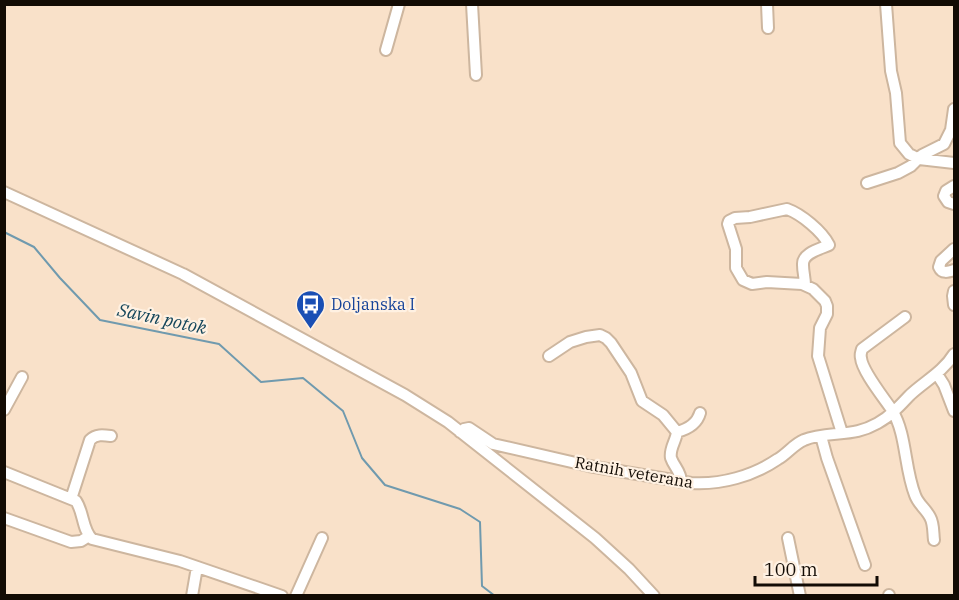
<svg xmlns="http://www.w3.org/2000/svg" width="959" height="600" font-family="'IBM Plex Serif',serif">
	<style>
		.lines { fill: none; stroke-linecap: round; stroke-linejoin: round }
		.stream { stroke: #709aae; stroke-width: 2 }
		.minor-casing { stroke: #cdb69f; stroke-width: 14 }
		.minor { stroke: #fff; stroke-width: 10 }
		.labels { text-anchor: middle; stroke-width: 4.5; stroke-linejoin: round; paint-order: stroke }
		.transit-label { font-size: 16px; fill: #164399; stroke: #fff1e2; text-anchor: start }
		.street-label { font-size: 16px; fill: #120b04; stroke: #fff1e2 }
		.water-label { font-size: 18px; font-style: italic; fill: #13455a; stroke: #fff1e2 }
	</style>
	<rect width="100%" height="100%" fill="#f9e1c9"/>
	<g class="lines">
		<!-- stream -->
		<path class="stream" d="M 4,232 L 34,247 L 60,278 L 100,320 L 219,344 L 261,382 L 303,378 L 343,411 L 362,458 L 385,485 L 460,509 L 480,522 L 482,586 L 495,596"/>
		<defs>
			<path id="minor" d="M 472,4 L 476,75
				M 767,4 L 768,28
				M 886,4 L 891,71 L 896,93 L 900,143 L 909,154 L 919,159 L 954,163
				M 386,50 L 399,4
				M 867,183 L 898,173 L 911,166 L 922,155 L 944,144 L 951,130 L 954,109
				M 954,186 L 946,191 L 944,196 L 948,202 L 954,204
				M 4,192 L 183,274 L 405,395 L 448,422 L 595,538 L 629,569 L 654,596
				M 954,249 L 941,261 L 939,267 C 942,274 948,272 954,270
				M 805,285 C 805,278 803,272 803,265 C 802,253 820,249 829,245 C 822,231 801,214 787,209 L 750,217 L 735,218 L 729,221 L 728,224 L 736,249 L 736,268 L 743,280 L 752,284 L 767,282 L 802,284 L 813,289 L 825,301 L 827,306 L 827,314 L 820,328 L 818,356 L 842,433
				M 954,291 L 953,296 L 954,305
				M 905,317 L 862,349 C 861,353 860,354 861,358 C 862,371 884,398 892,410 C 907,435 904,467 915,495 C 918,504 926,509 930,517 C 934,524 933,533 934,540
				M 549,356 L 570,342 L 586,337 L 600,335 L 606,338 L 611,343 L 631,373 L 642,401 L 663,415 L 677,432 C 676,441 669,449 671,458 C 674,467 681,471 681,482
				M 937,374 L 944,385 L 954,411
				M 4,410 L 22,377
				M 460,432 L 464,429 L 469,428 L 493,444 L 589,466 L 691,483 C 721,485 753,476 778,459 C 787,454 794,444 804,440 C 820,433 841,435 858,431 C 871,428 885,420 894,411 C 900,406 905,400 910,395 C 925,381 943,372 954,354
				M 677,432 C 688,429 697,424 700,413
				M 821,436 L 827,458 L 865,565
				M 4,472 L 76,501 C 84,513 82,529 92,539 L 180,561 L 282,596
				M 71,499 L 90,440 C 96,434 103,435 111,436
				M 4,518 L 71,542 L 81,541 L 89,536
				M 788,538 L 800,596
				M 889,595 L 889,596
				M 192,596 L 197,567
				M 296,596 L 322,538"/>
		</defs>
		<!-- minor casing -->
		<use href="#minor" class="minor-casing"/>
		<!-- minor -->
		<use href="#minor" class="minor"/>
	</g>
	<!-- icons -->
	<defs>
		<symbol id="bus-pin" viewBox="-11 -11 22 30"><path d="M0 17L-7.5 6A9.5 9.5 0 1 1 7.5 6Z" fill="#1a4fb4" stroke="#fff1e2"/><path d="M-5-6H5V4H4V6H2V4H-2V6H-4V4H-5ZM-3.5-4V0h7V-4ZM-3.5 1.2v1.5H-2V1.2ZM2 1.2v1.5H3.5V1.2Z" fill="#fff"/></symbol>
	</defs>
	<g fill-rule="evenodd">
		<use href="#bus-pin" x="294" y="288" width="33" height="45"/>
	</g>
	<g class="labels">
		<!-- transit labels -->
		<g class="transit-label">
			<text x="331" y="310">Doljanska I</text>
		</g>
		<!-- street labels -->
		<g class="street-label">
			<text transform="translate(634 472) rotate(10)" y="6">Ratnih veterana</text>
		</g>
		<!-- water labels -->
		<g class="water-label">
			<text transform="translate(162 319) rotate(12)" y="6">Savin potok</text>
		</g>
	</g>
	<!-- border -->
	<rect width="959" height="600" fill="none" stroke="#120b04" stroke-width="12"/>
	<!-- scale -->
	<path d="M755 576v9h122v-9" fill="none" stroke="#120b04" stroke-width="3"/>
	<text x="764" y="576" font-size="18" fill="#120b04" stroke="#fff1e2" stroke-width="4.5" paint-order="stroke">100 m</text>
</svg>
